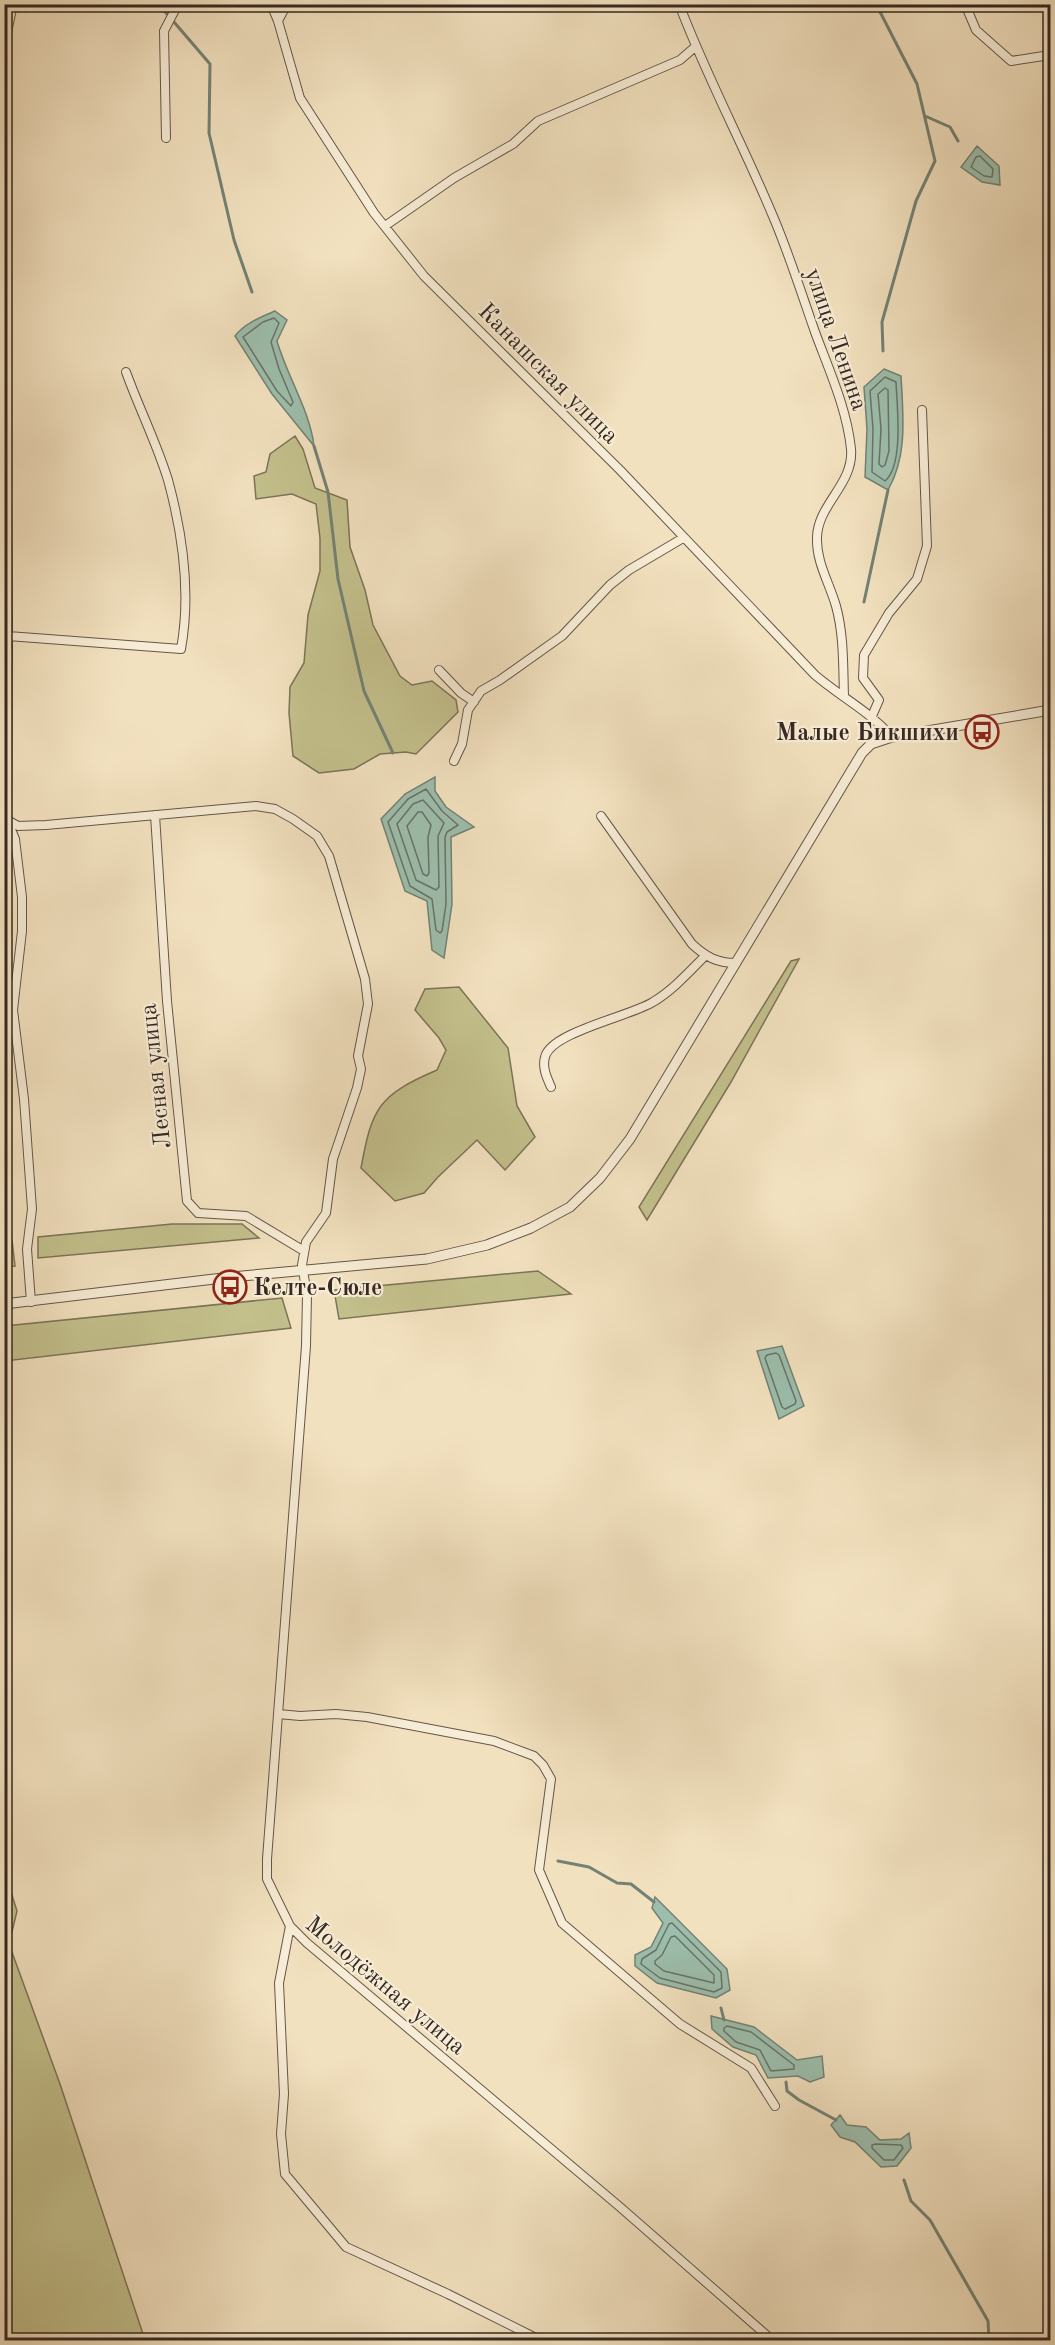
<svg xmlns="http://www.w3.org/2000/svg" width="1055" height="2345" font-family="'Old Standard TT',serif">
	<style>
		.green { fill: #c3c08c; stroke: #7c7458; stroke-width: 1.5 }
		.water { fill: #9cbeac; stroke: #738275; stroke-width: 1.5 }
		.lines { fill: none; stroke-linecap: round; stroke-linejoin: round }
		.shore { stroke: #697368; stroke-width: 1.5 }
		.stream { stroke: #738275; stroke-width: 3 }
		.minor-casing { stroke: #65564a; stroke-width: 10 }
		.tertiary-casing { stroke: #65564a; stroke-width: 11 }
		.minor { stroke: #f7ecd5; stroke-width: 8 }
		.tertiary { stroke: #f7ecd5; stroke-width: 9 }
		.labels { text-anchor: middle; stroke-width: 4.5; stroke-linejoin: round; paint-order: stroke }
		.street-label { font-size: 24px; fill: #362823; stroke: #f7ecd5 }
		.poi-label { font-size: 24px; font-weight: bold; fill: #362823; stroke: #f7ecd5; text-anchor: end }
	</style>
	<rect width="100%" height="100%" fill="#f2e1bf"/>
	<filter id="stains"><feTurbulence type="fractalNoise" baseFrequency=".00333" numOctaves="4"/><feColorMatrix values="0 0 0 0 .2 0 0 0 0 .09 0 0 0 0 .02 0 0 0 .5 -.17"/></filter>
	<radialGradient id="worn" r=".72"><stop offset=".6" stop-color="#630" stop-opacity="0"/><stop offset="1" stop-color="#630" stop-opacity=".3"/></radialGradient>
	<!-- green -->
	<path class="green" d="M 295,436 L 303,449 L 315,488 L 347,500 L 350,547 L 365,590 L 373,625 L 400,676 L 412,685 L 432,681 L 456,700 L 458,712 L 416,754 L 406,752 L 380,754 L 354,769 L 319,773 L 293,756 L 289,713 L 290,687 L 304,663 L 308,615 L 320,571 L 320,538 L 316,504 L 292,494 L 256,499 L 254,476 L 266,472 L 270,454 Z
		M 799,959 L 731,1082 L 647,1220 L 639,1207 L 791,961 Z
		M 459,987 L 508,1048 L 517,1106 L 535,1137 L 505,1170 L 477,1140 L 438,1177 L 424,1193 L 395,1201 L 361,1168 C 372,1107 379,1095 437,1070 L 446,1050 L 439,1038 L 415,1010 L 425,989 Z
		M 172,1224 L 242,1224 L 259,1238 L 38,1258 L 38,1237 Z
		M 12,1240 L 15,1266 L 5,1267 L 5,1241 Z
		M 538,1271 L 571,1294 L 339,1319 L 334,1290 Z
		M 282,1298 L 291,1328 L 5,1361 L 5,1326 Z
		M 5,1873 L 17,1911 L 9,1944 L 60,2084 L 145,2340 L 5,2340 Z"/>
	<!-- water -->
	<path class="water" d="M 977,146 L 999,166 L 1000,185 L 982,182 L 961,167 Z
		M 275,311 L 287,320 L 277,341 C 287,376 310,411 314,446 L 272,394 L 235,336 C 245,323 261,317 275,311 Z
		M 884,369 L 901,376 C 903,415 908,455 888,490 L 865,477 L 867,429 L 864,387 Z
		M 435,777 L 435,791 L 446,807 L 474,827 L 451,837 L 452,904 L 444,958 L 432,950 L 427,901 L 405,891 L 381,819 L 405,794 Z
		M 782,1346 L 804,1406 L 779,1419 L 757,1351 Z
		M 655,1897 L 727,1969 L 730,1990 L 716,1998 L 657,1983 L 635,1966 L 635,1955 L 651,1947 L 663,1923 L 652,1908 Z
		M 711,2016 L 754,2027 L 797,2060 L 822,2056 L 824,2077 L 810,2082 L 798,2076 L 768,2078 L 756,2055 L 733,2047 L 712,2029 Z
		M 840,2115 L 847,2125 L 866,2127 L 880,2140 L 901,2139 L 909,2133 L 911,2148 L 897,2166 L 881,2167 L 855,2142 L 840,2137 L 831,2125 Z"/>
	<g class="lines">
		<!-- shore -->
		<path class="shore" d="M 980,156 L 993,169 L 992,177 L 984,176 L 971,167 L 976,157 Z
			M 274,318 L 279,323 L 271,342 L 279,369 L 293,402 L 291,406 L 277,391 L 243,337 L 263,322 Z
			M 885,377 L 896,382 C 897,406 904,465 885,481 L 872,472 L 873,429 L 870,391 Z
			M 885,388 L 888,390 L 889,451 L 885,465 L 882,467 L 879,464 L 881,429 L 878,394 Z
			M 426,789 L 442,811 L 458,825 L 447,832 L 445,837 L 446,904 L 442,931 L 440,933 L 436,930 L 432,899 L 410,886 L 388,822 L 408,799 Z
			M 423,800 L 444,823 L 438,836 L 439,887 L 436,890 L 416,880 L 397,824 L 413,804 Z
			M 418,812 L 422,812 L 431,825 L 428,837 L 429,873 L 427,876 L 423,874 L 407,826 Z
			M 776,1353 L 779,1355 L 796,1401 L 795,1404 L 785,1409 L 782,1407 L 765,1358 L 767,1355 Z
			M 672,1923 L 721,1972 L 722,1988 L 714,1992 L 660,1978 L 641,1964 L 642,1959 L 656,1950 L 669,1924 Z
			M 675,1936 L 714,1975 L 714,1983 L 664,1971 L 655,1964 L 655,1961 L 662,1955 L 671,1937 Z
			M 727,2026 L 751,2032 L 794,2065 L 794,2069 L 771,2071 L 760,2050 L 736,2042 L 724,2031 L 724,2028 Z
			M 876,2144 L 901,2145 L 903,2148 L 894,2160 L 884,2160 L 872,2148 L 872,2145 Z"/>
		<!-- stream -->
		<path class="stream" d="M 158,4 L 168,15
			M 876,4 L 917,84 L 935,161 L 916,201 L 882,322 L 883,351
			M 174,22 L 210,64 L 209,133 L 234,240 L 252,292
			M 925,116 L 950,127 L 958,141
			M 314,446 L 328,492 L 338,579 L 364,691 L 393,753
			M 864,602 L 888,490
			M 558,1861 L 589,1867 L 617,1883 L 631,1884 L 654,1902
			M 721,2008 L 724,2020
			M 786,2082 L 787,2091 L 799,2100 L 836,2120
			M 904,2180 L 911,2201 L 930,2220 L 988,2321 L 989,2340"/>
		<defs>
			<path id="minor" d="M 271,4 L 278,21 L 300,98 L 374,213 L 424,276 L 620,470 L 815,675 C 842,698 868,710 892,737
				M 679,4 C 707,78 745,148 775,221 C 790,257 802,295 815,332 C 829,370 847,409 851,449 C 854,484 818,504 817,537 C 816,562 829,582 836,606 C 844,635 843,666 844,696
				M 965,4 L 976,30 L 1011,61 L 1050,55
				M 278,21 L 287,4
				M 4,65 L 5,42 L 13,4
				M 4,115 L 8,636 L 7,820 L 15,839 L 22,897 L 22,931 L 13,1010 L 24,1099 L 32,1209 L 27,1249 L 31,1302
				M 166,138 L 164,31 L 178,4
				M 385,226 L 454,178 L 513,144 L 538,121 L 680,60 L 695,47
				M 8,636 L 181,649 C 191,594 183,535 168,480 C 157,444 139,408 126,372
				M 439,670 L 461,693 L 474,702
				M 872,716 L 879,700 L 863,678 L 864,655 L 889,613 L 917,579 L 927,546 L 922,410
				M 454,761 L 462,744 L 468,710 L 481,691 L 500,680 L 562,636 L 610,585 L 629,570 L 683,538
				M 155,815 L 167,1001 L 187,1201 L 198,1213 L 246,1216 L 304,1251
				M 601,816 L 692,944 C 706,957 717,963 736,963
				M 7,820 L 18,826 L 46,825 L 256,806 L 275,809 L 293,819 L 317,836 L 329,856 L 365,979 L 368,1004 L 358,1056 L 361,1069 L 357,1088 L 333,1159 L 326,1213 L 306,1242 L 302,1265 L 307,1294 L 306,1346 L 267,1859 L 267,1879 L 290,1926
				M 551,1087 C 547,1078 542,1068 545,1057 C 551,1032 631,1016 653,1002 C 673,990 689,972 705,956
				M 278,1714 L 300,1716 L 336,1714 L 367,1717 L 494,1741 L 534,1756 L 543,1765 L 551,1779 L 539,1870 L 562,1923 L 680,2024 L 751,2068 L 775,2106
				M 540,2340 L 448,2294 L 346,2247 L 285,2174 L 281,2134 L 284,2094 L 279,1983 L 290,1926 L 307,1943 L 620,2207 L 772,2340"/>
			<path id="tertiary" d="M 4,1304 L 231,1277 L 427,1259 L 487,1245 L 531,1228 L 570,1207 L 600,1178 L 630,1139 L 862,753 L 871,744 L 892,737 L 1050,710"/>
		</defs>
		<!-- minor casing -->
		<use href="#minor" class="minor-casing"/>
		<!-- tertiary casing -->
		<use href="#tertiary" class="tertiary-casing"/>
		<!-- minor -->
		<use href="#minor" class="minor"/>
		<!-- tertiary -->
		<use href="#tertiary" class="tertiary"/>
	</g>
	<!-- icons -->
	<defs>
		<symbol id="bus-ring" viewBox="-11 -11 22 22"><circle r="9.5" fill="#f7ecd5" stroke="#8f2418" stroke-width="1.5"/><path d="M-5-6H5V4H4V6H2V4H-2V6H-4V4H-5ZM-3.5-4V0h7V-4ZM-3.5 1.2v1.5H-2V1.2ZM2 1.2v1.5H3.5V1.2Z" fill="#8f2418"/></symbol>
	</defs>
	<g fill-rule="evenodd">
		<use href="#bus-ring" x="963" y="713" width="38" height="38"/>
		<use href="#bus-ring" x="211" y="1268" width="38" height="38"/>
	</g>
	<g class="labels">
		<!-- street labels -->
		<g class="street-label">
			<text transform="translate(837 339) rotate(71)" y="8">улица Ленина</text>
			<text transform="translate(549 373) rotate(45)" y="8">Канашская улица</text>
			<text transform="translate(155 1076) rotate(-96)" y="8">Лесная улица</text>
			<text transform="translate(386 1985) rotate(40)" y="8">Молодёжная улица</text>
		</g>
		<!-- poi labels -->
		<g class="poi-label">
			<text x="959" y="740">Малые Бикшихи</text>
			<text x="253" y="1295" text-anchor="start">Келте-Сюле</text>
		</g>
	</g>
	<!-- margin -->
	<rect width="1055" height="2345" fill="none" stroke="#f2e1bf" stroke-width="24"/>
	<rect x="6" y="6" width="1043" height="2333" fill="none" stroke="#362823" stroke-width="3"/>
	<rect x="12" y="12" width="1031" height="2321" fill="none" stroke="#362823" stroke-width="1.5"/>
	<rect width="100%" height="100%" filter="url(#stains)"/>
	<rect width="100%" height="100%" fill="url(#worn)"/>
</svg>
